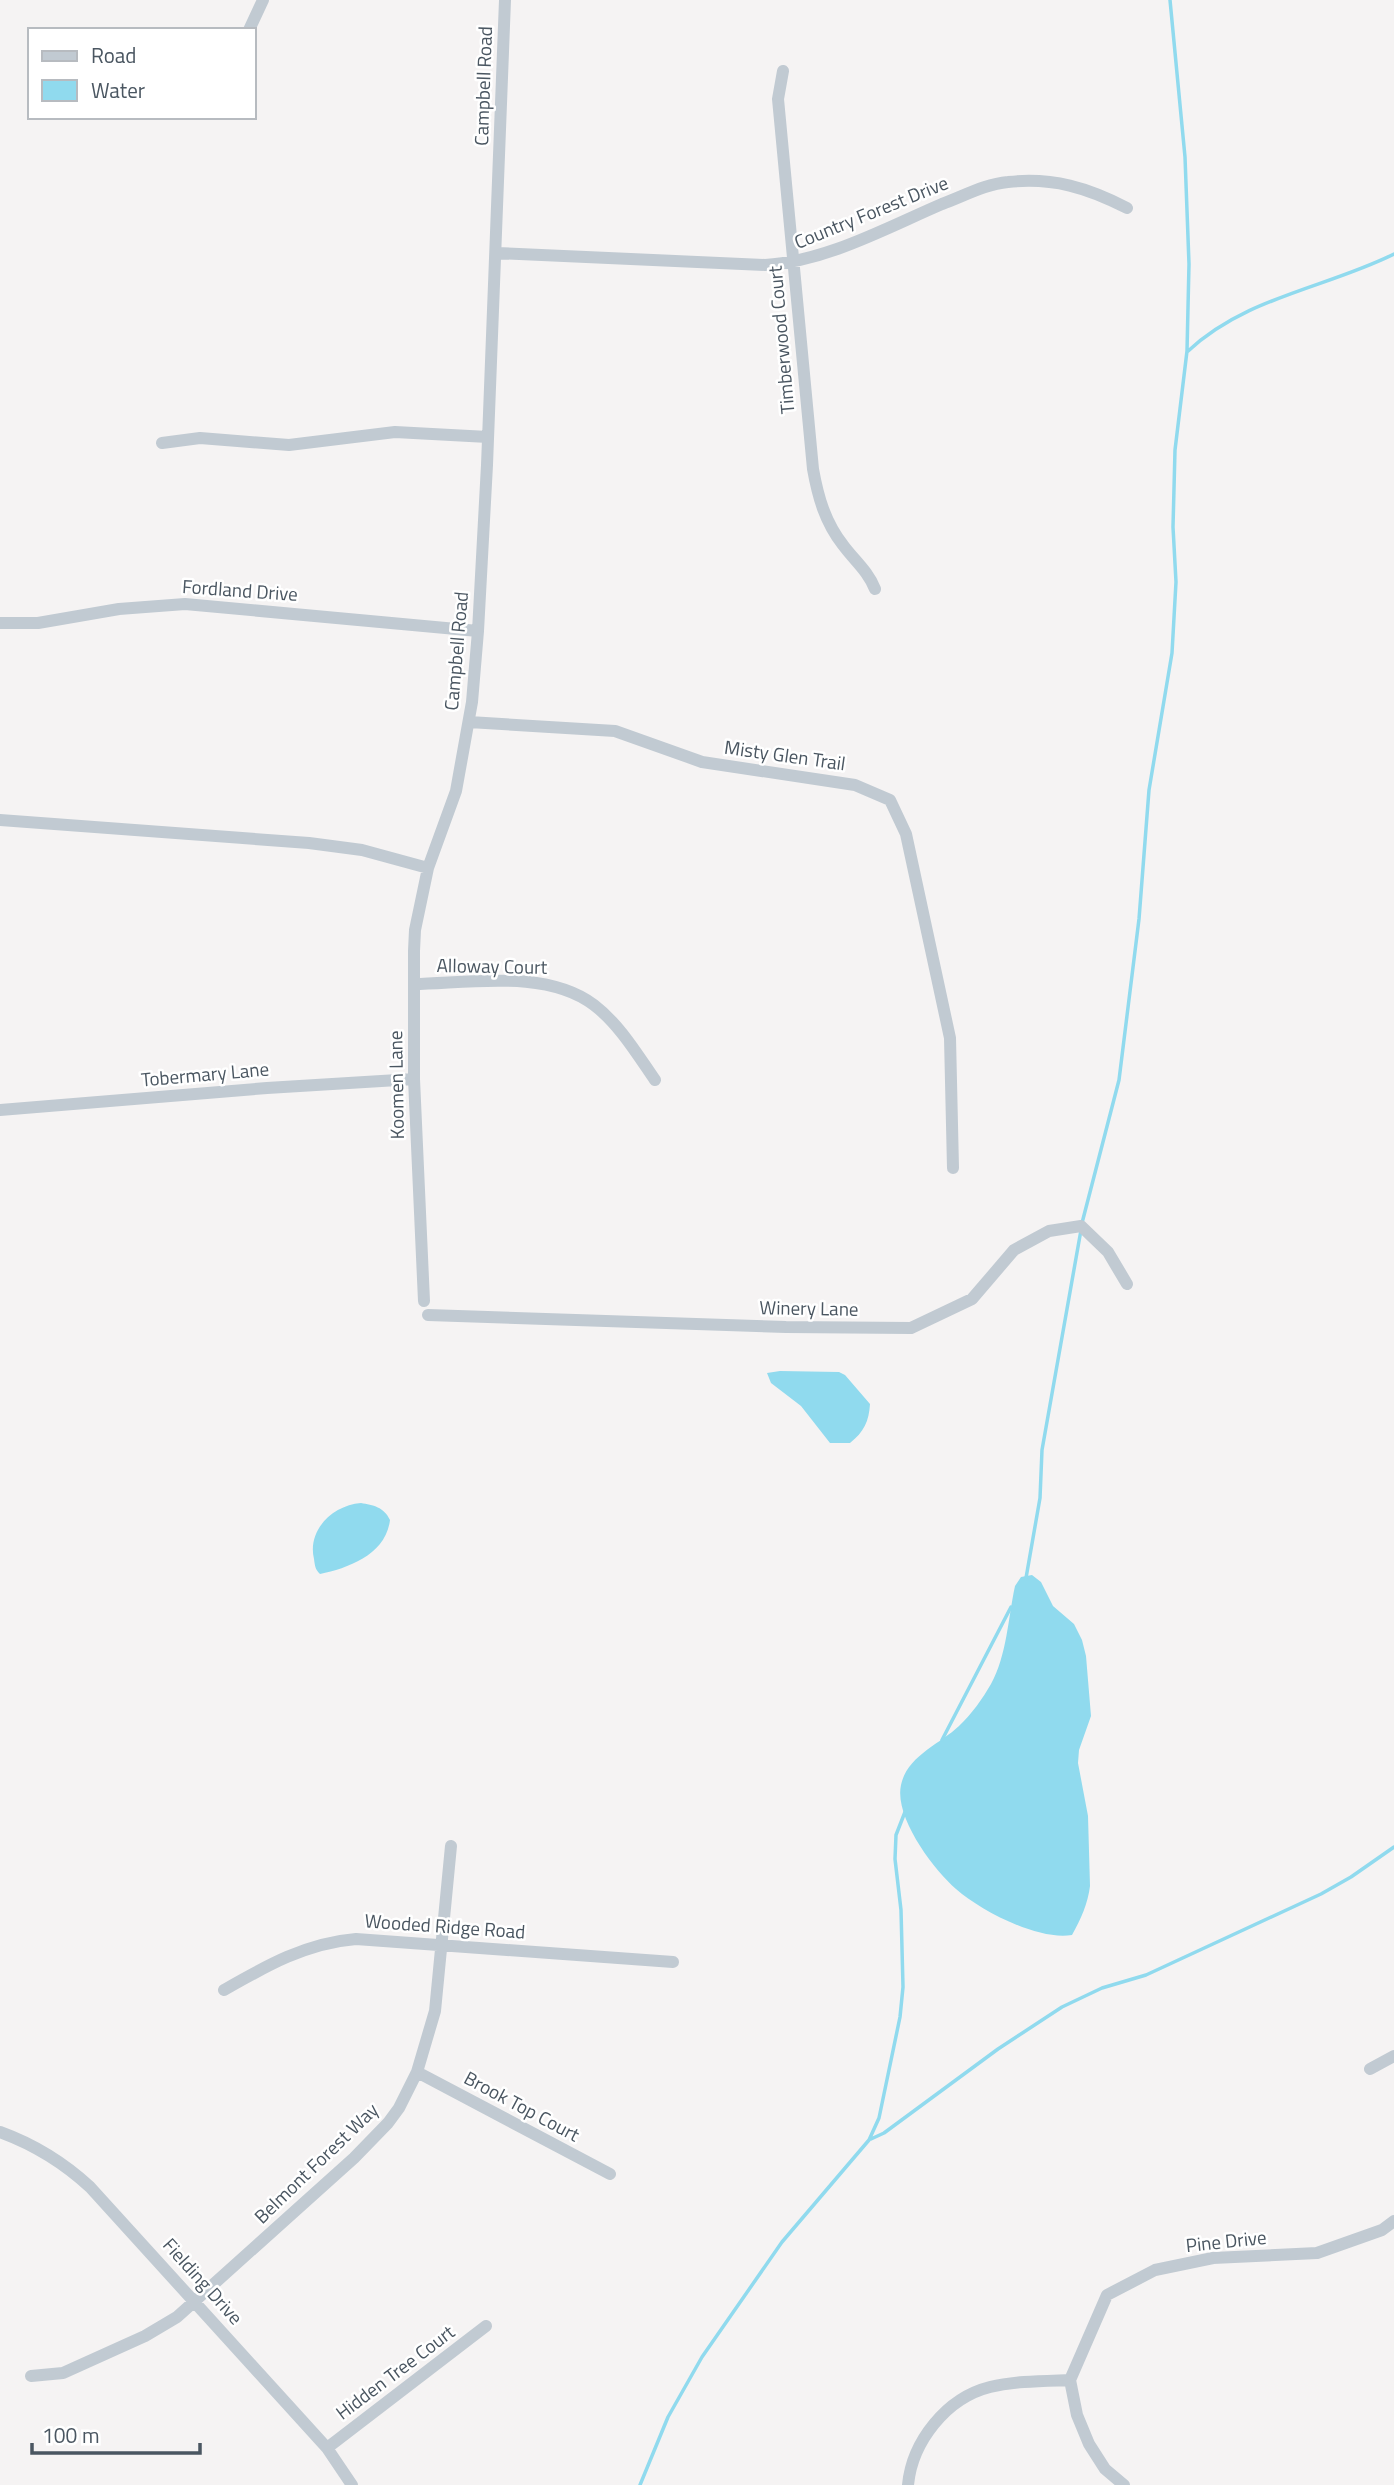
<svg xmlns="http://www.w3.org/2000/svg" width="1394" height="2485" font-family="'Titillium Web',sans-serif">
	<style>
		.water { fill: #90daee }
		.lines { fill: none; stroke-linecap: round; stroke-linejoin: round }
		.stream { stroke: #90daee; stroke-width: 3.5 }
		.minor { stroke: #c1cad2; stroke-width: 12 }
		.labels { text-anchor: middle; stroke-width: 5; stroke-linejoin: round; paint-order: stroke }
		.street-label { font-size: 19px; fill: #4a5661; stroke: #fff }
	</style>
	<rect width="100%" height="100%" fill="#f5f3f3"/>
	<!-- water -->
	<path class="water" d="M 780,1371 L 839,1372 L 845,1375 L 870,1404 C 869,1421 864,1432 850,1443 L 830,1443 L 801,1406 L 771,1383 L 767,1373 Z
		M 361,1503 C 373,1505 384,1507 390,1520 C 386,1554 349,1568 320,1574 C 315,1569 315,1566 314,1559 C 307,1530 333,1505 361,1503 Z
		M 1032,1575 L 1041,1582 L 1053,1606 L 1074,1624 L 1082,1640 L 1086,1656 L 1091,1716 L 1079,1750 L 1078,1763 L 1088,1816 L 1090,1886 C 1088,1903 1081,1919 1072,1935 C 1039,1941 981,1911 956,1889 C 933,1869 894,1817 901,1785 C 907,1756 940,1744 959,1726 C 971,1715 983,1698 991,1684 C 1007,1655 1008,1618 1015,1586 L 1021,1577 Z"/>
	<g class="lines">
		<!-- stream -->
		<path class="stream" d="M 1187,352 C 1245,297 1326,288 1394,254
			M 1082,1223 L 1119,1080 L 1139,919 L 1149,790 L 1172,653 L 1176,582 L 1173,527 L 1175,450 L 1187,351 L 1189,264 L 1185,157 L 1170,0
			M 1026,1578 L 1040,1498 L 1042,1450 L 1081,1230
			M 942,1740 L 1011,1607
			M 871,2139 L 884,2133 L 998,2049 L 1062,2007 L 1102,1988 L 1146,1975 L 1321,1894 L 1351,1877 L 1394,1847
			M 640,2485 L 668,2417 L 702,2357 L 782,2242 L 869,2140 L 879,2118 L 900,2017 L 903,1987 L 901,1910 L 895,1859 L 896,1835 L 905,1812"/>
		<!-- minor -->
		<path class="minor" d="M 249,30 L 263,0
			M 783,71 L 778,99 L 813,469 C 818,497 825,522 843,545 C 854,560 868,571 875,589
			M 496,253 L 765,265 C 827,261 886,228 942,204 C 964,196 985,184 1008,182 C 1053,177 1088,188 1127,208
			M 162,443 L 200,438 L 289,445 L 395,432 L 488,437
			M 0,623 L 38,623 L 119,609 L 185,604 L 478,631
			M 469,722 L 615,731 L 702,762 L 855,785 L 890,800 L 906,834 L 950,1038 L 953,1168
			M 0,820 L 309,843 L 362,850 L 428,868
			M 414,984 C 469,983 547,969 594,1005 C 619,1024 637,1054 655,1080
			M 0,1110 L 267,1088 L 414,1079
			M 424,1301 L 414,1079 L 414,951 L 415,930 L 428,868 L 456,791 L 472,702 L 478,631 L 487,465 L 505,0
			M 428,1315 L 786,1327 L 911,1328 L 972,1299 L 1014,1250 L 1049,1231 L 1081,1226 L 1108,1252 L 1127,1284
			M 224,1990 C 266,1966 306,1943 356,1939 L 673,1962
			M 1370,2069 L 1394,2056
			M 417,2072 L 610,2174
			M 0,2132 C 33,2144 64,2163 90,2187 L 327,2448 L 352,2485
			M 31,2376 L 63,2373 L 145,2336 L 177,2317 L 354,2158 L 388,2123 L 399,2108 L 417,2072 L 435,2011 L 451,1846
			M 327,2448 L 486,2326
			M 908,2485 C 912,2442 946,2398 990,2387 C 1016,2381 1043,2381 1070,2380
			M 1124,2485 L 1105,2469 L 1089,2444 L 1077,2415 L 1070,2380 L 1107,2295 L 1155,2270 L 1213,2258 L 1317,2253 L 1382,2230 L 1394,2221"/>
	</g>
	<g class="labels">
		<!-- street labels -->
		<g class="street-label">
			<text transform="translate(483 86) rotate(-88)" y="7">Campbell Road</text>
			<text transform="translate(871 212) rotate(-22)" y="7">Country Forest Drive</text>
			<text transform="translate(781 340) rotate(-95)" y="7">Timberwood Court</text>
			<text transform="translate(240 590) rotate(4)" y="7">Fordland Drive</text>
			<text transform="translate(456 651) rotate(-85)" y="7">Campbell Road</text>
			<text transform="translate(785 755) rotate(8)" y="7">Misty Glen Trail</text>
			<text transform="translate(492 966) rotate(1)" y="7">Alloway Court</text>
			<text transform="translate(205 1074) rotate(-5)" y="7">Tobermary Lane</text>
			<text transform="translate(396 1085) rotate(-91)" y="7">Koomen Lane</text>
			<text transform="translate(809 1308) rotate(1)" y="7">Winery Lane</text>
			<text transform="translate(445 1926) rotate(4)" y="7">Wooded Ridge Road</text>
			<text transform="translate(522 2106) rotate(28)" y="7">Brook Top Court</text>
			<text transform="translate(316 2163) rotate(-44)" y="7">Belmont Forest Way</text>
			<text transform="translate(1226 2241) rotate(-6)" y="7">Pine Drive</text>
			<text transform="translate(203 2281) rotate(48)" y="7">Fielding Drive</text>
			<text transform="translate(395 2372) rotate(-37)" y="7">Hidden Tree Court</text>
		</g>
	</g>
	<!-- legend -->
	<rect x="28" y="28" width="228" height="91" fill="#ffffff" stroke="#b7bbc0" stroke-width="2"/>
	<rect x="42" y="51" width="35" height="10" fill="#c1cad2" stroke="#b7bbc0" stroke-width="2"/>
	<text x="91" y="63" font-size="21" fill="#4a5661">Road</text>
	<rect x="42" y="80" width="35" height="21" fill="#90daee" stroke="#b7bbc0" stroke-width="2"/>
	<text x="91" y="98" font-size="21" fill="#4a5661">Water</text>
	<!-- scale -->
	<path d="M32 2443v10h168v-10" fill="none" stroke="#4a5661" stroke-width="3.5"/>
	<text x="42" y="2443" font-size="21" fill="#4a5661" stroke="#ffffff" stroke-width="5" paint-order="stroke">100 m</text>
</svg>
